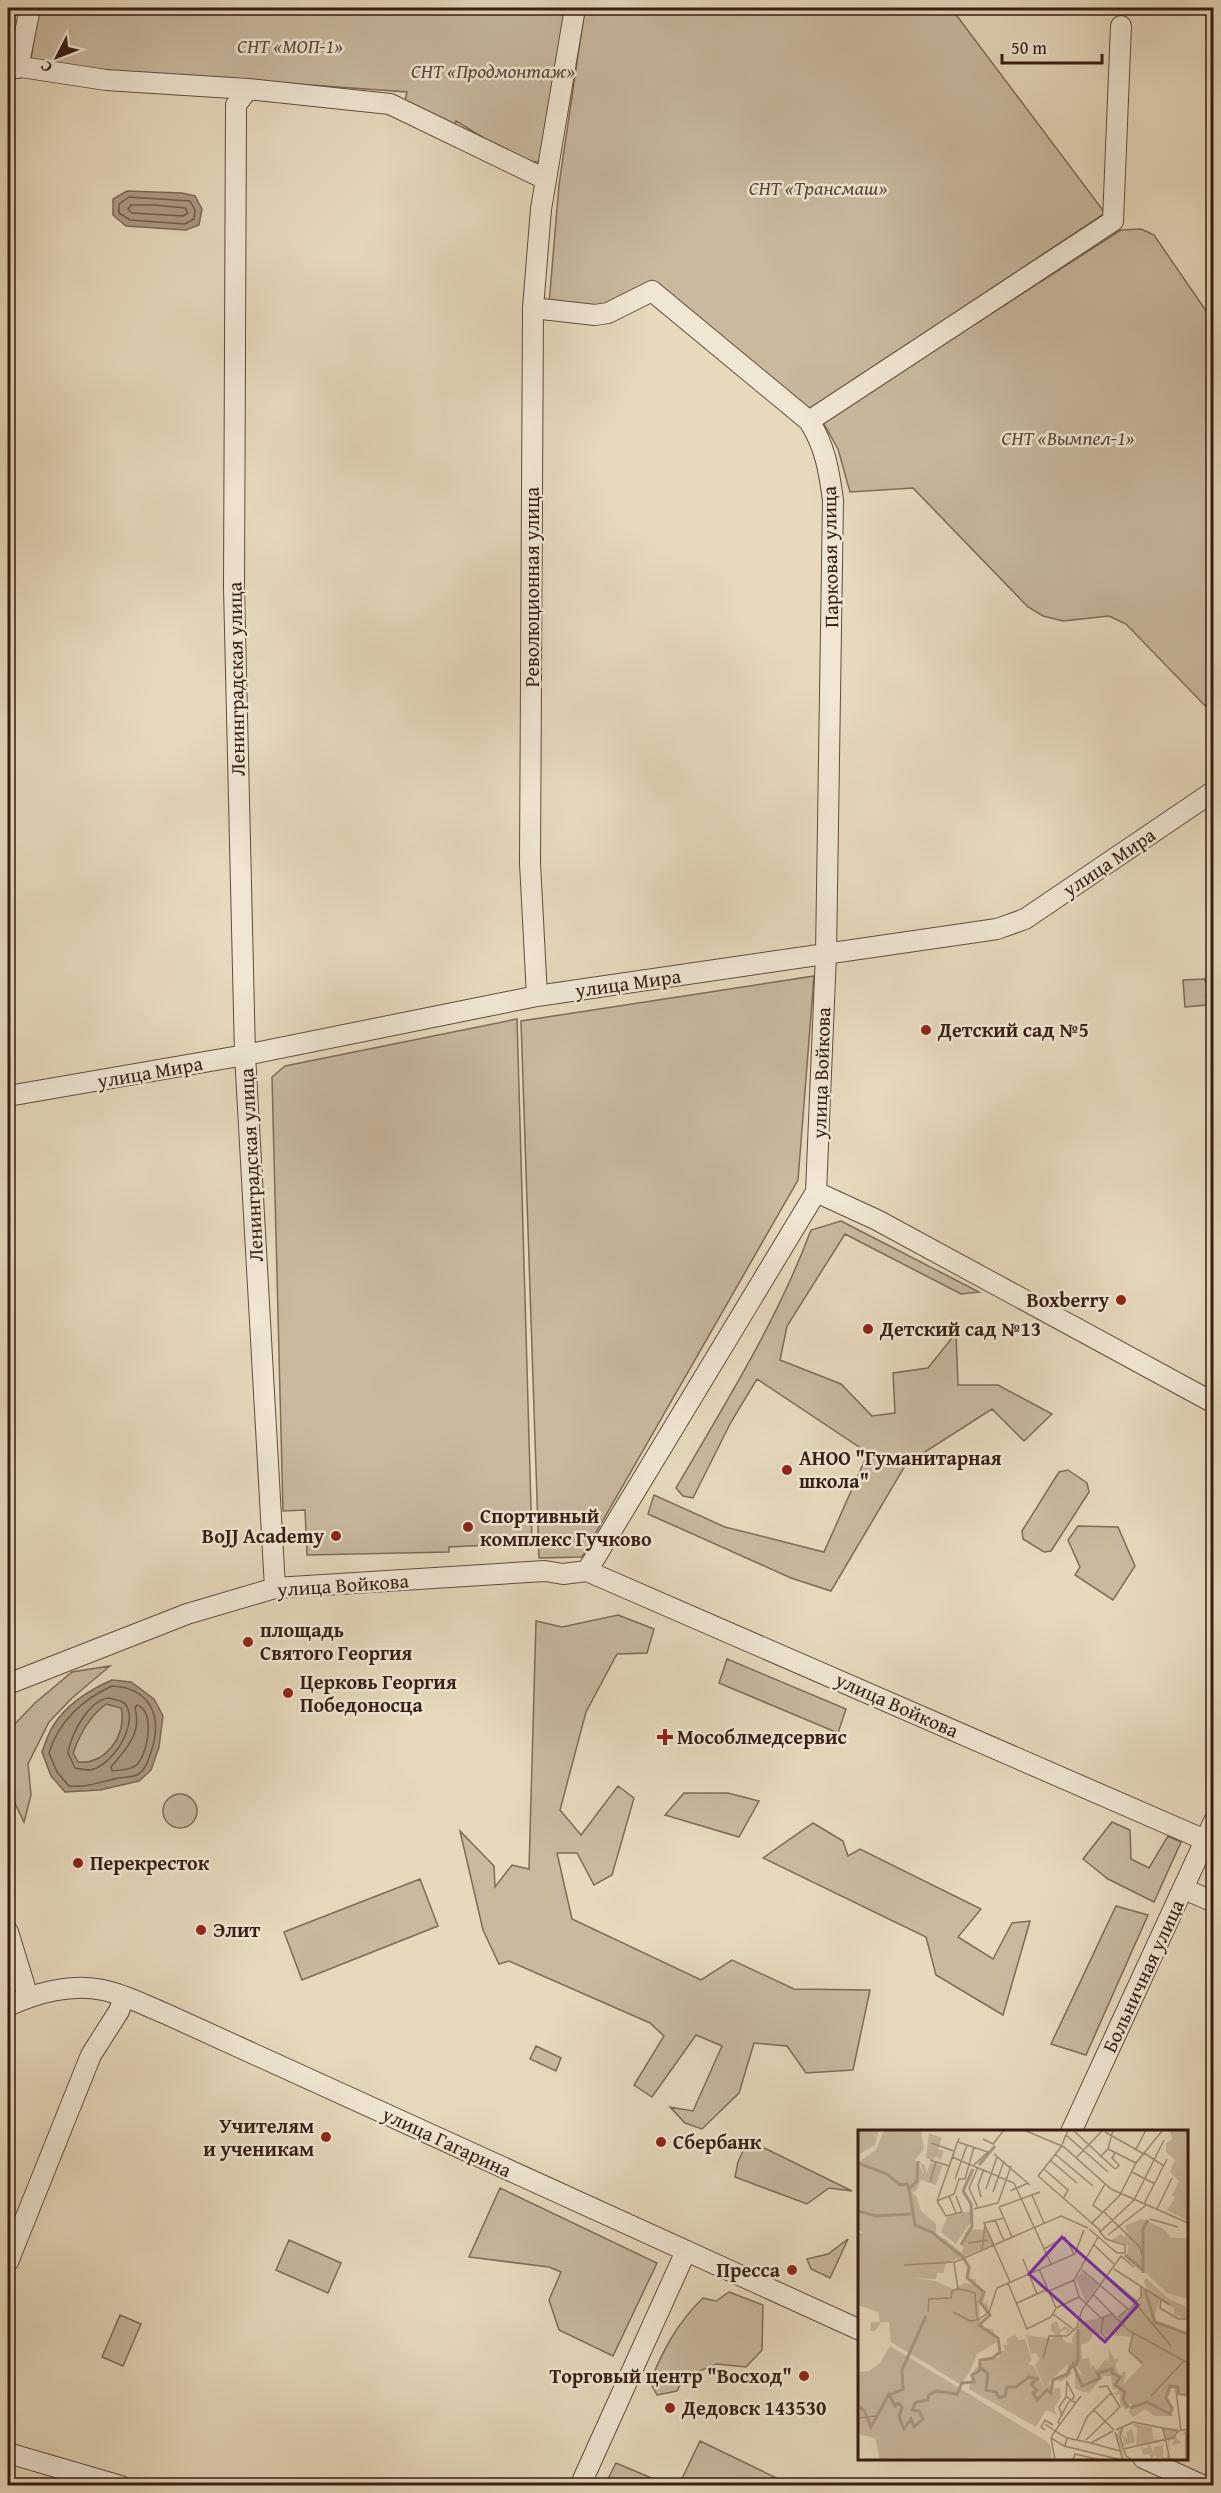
<svg xmlns="http://www.w3.org/2000/svg" width="1221" height="2493" font-family="'Gentium Book Plus',serif">
	<style>
		.green { fill: #c8b99f; stroke: #7f6b59; stroke-width: 1.5 }
		.water { fill: #aa9983; stroke: #7c6756; stroke-width: 1.5; fill-rule: evenodd }
		.lines { fill: none; stroke-linecap: round; stroke-linejoin: round }
		.shore { stroke: #705b4b; stroke-width: 1.5 }
		.minor-casing { stroke: #624c3d; stroke-width: 22 }
		.minor { stroke: #efe6d3; stroke-width: 20 }
		.poi-dot { fill: #8f2418; stroke: #efe6d3; stroke-width: 2 }
		.labels { text-anchor: middle; stroke-width: 5; stroke-linejoin: round; paint-order: stroke }
		.park-label { font-size: 20px; font-style: italic; fill: #5a4436; stroke: #efe6d3 }
		.street-label { font-size: 20px; fill: #361d13; stroke: #efe6d3 }
		.poi-label { font-size: 20px; font-weight: bold; fill: #361d13; stroke: #efe6d3; text-anchor: start }
		.inset-river { fill: none; stroke: #aa9983; stroke-width: 3 }
		.inset-road { fill: none; stroke: #a08e78; stroke-width: 1.5 }
		.view { fill: #7b2cbf; fill-opacity: 0.15; stroke: #7b2cbf; stroke-width: 3 }
		.inset-edge { fill: none; stroke: #361d13; stroke-width: 3 }
	</style>
	<rect width="100%" height="100%" fill="#e6d9bc"/>
	<filter id="stains"><feTurbulence type="fractalNoise" baseFrequency=".00333" numOctaves="4"/><feColorMatrix values="0 0 0 0 .2 0 0 0 0 .09 0 0 0 0 .02 0 0 0 .5 -.17"/></filter>
	<radialGradient id="worn" r=".72"><stop offset=".6" stop-color="#630" stop-opacity="0"/><stop offset="1" stop-color="#630" stop-opacity=".3"/></radialGradient>
	<!-- green -->
	<path class="green" d="M 39,8 L 566,8 L 543,162 L 521,161 L 456,121 L 453,131 L 404,106 L 407,92 L 30,65 Z
		M 585,8 L 951,8 L 1105,213 L 807,411 L 649,283 L 601,310 L 549,304 L 559,185 Z
		M 1141,229 L 1154,235 L 1213,321 L 1213,714 L 1126,624 L 1109,616 L 1063,621 L 1043,616 L 1028,607 L 913,488 L 850,492 L 838,449 L 823,422 L 1121,230 Z
		M 814,976 L 798,1180 L 582,1557 L 539,1558 L 521,1021 Z
		M 1205,979 L 1205,981 L 1211,981 L 1211,994 L 1206,995 L 1207,1005 L 1185,1007 L 1183,980 Z
		M 517,1019 L 532,1543 L 449,1547 L 449,1552 L 307,1555 L 305,1510 L 283,1511 L 272,1077 L 285,1066 Z
		M 841,1221 L 979,1292 L 961,1294 L 845,1234 L 787,1326 L 780,1360 L 841,1384 L 872,1416 L 895,1413 L 893,1373 L 928,1368 L 956,1333 L 958,1385 L 998,1385 L 1052,1414 L 1024,1441 L 992,1409 L 906,1464 L 831,1591 L 791,1578 L 648,1514 L 654,1495 L 725,1527 L 824,1552 L 868,1453 L 757,1379 L 731,1422 L 693,1498 L 683,1496 L 676,1488 C 725,1404 777,1321 811,1230 Z
		M 1068,1470 L 1087,1483 L 1089,1492 L 1051,1551 L 1044,1552 L 1023,1539 L 1022,1531 L 1059,1472 Z
		M 1078,1526 L 1118,1527 L 1135,1566 L 1113,1600 L 1075,1575 L 1080,1567 L 1068,1540 Z
		M 618,1615 L 654,1629 L 647,1653 L 617,1654 L 586,1712 L 560,1810 L 581,1835 L 618,1786 L 634,1798 L 612,1875 L 594,1885 L 577,1853 L 557,1853 L 572,1919 L 701,1980 L 732,1960 L 794,1989 L 870,1990 L 853,2070 L 806,2073 L 787,2046 L 754,2043 L 739,2093 L 702,2129 L 685,2123 L 670,2107 L 693,2111 L 722,2046 L 696,2035 L 652,2097 L 634,2085 L 664,2036 L 650,2023 L 509,1961 L 499,1964 L 483,1930 L 460,1831 L 494,1866 L 495,1887 L 512,1865 L 529,1869 L 536,1621 L 562,1627 Z
		M 727,1659 L 846,1709 L 838,1733 L 719,1683 Z
		M 110,1666 L 72,1698 L 49,1722 L 28,1764 L 31,1795 L 24,1822 L 11,1795 L 8,1776 L 8,1731 L 35,1703 L 72,1672 Z
		M 106,1704 L 121,1707 C 128,1733 106,1766 78,1762 L 73,1753 C 80,1733 90,1716 106,1704 Z
		M 684,1793 L 728,1793 L 759,1801 L 739,1837 L 665,1815 Z
		M163 1811a17 17 0 1 1 34 0a17 17 0 1 1-34 0Z
		M 1112,1822 L 1130,1830 L 1131,1859 L 1149,1868 L 1168,1836 L 1181,1842 L 1154,1902 L 1108,1879 L 1083,1859 Z
		M 813,1823 L 843,1841 L 848,1856 L 860,1849 L 981,1909 L 958,1937 L 993,1959 L 1012,1923 L 1030,1921 L 1003,2015 L 936,1975 L 926,1937 L 763,1858 Z
		M 420,1879 L 438,1926 L 302,1980 L 284,1932 Z
		M 1116,1906 L 1148,1915 L 1086,2055 L 1051,2044 Z
		M 536,2046 L 561,2058 L 556,2071 L 530,2059 Z
		M 748,2140 L 852,2191 L 829,2188 L 807,2204 L 735,2177 L 738,2162 Z
		M 500,2188 L 657,2263 L 613,2356 L 559,2330 L 549,2300 L 561,2272 L 549,2267 L 469,2257 Z
		M 848,2239 L 830,2278 L 811,2269 L 807,2259 L 828,2254 Z
		M 289,2240 L 341,2263 L 328,2293 L 276,2270 Z
		M 729,2292 L 763,2305 L 762,2350 L 746,2367 L 717,2364 L 684,2377 L 677,2391 L 657,2395 L 650,2382 C 663,2350 678,2322 703,2298 L 716,2301 Z
		M 120,2315 L 141,2324 L 123,2366 L 102,2357 Z
		M 700,2441 L 791,2485 L 679,2485 Z
		M 616,2463 L 668,2485 L 605,2485 Z"/>
	<!-- water -->
	<path class="water" d="M 127,191 L 182,193 L 195,196 L 202,209 L 199,225 L 186,230 L 126,226 L 113,215 L 113,199 Z
		M 112,1680 L 131,1682 L 154,1699 L 163,1716 L 159,1747 L 151,1770 L 139,1781 L 100,1790 L 65,1792 L 51,1776 L 42,1752 C 45,1744 48,1734 53,1726 C 66,1705 89,1690 112,1680 ZM 106,1704 L 121,1708 C 128,1733 106,1766 78,1762 L 73,1753 C 80,1733 90,1716 106,1704 Z"/>
	<g class="lines">
		<!-- shore -->
		<path class="shore" d="M 129,197 L 190,201 L 195,210 L 194,219 L 185,224 L 130,220 L 119,213 L 119,204 Z
			M 154,205 L 185,208 L 188,213 L 183,216 L 132,213 L 128,209 L 131,205 Z
			M 112,1686 C 151,1688 163,1717 151,1752 C 148,1760 146,1770 137,1775 C 132,1777 124,1777 119,1778 C 102,1781 87,1788 69,1786 L 57,1772 L 49,1753 C 58,1722 83,1699 112,1686 Z
			M 109,1698 C 114,1700 123,1700 126,1705 C 139,1725 111,1767 90,1770 C 85,1770 80,1769 75,1768 L 68,1753 C 71,1735 88,1700 109,1698 Z
			M 137,1705 C 155,1711 148,1750 139,1762 C 134,1770 121,1770 112,1771 L 111,1767 C 126,1749 142,1734 135,1708 Z"/>
		<defs>
			<path id="minor" d="M 8,65 L 106,80 L 248,89
				M 18,68 L 30,8
				M 533,308 L 595,315 L 608,313 L 652,291 L 809,421 C 825,446 829,470 833,500 L 826,954 L 816,1192
				M 809,421 L 1113,221 L 1121,26
				M 537,996 L 530,863 L 533,308 L 541,209 L 575,8
				M 8,1096 L 245,1055 L 537,996 L 997,929 L 1025,919 L 1214,791
				M 275,1588 L 245,1055 L 234,587 L 236,105 L 248,89 L 390,104 L 545,179
				M 8,1684 L 187,1614 L 275,1588 L 545,1571 L 563,1574 L 587,1571
				M 1205,1840 L 587,1571 L 816,1192 L 877,1220 L 1214,1403
				M 1184,1889 L 1214,1902
				M 8,1932 L 28,1997
				M 8,2006 C 36,1993 72,1983 103,1990 C 124,1994 144,2005 164,2013 L 860,2330
				M 1071,2132 L 1214,1821
				M 8,2262 L 91,2055 L 119,2011 L 124,1997
				M 8,2453 L 121,2486
				M 1143,2458 L 1204,2486
				M 580,2486 L 686,2251"/>
		</defs>
		<!-- minor casing -->
		<use href="#minor" class="minor-casing"/>
		<!-- minor -->
		<use href="#minor" class="minor"/>
	</g>
	<!-- markers -->
	<g class="poi-dot">
		<circle cx="926" cy="1030" r="6"/>
		<circle cx="1121" cy="1300" r="6"/>
		<circle cx="868" cy="1329" r="6"/>
		<circle cx="787" cy="1470" r="6"/>
		<circle cx="468" cy="1527" r="6"/>
		<circle cx="336" cy="1536" r="6"/>
		<circle cx="248" cy="1642" r="6"/>
		<circle cx="288" cy="1693" r="6"/>
		<path d="M662 1728h6v6h6v6h-6v6h-6v-6h-6v-6h6z"/>
		<circle cx="78" cy="1863" r="6"/>
		<circle cx="201" cy="1930" r="6"/>
		<circle cx="326" cy="2137" r="6"/>
		<circle cx="661" cy="2142" r="6"/>
		<circle cx="792" cy="2270" r="6"/>
		<circle cx="804" cy="2376" r="6"/>
		<circle cx="670" cy="2408" r="6"/>
	</g>
	<g class="labels">
		<!-- park labels -->
		<g class="park-label">
			<text x="290" y="53">СНТ «МОП-1»</text>
			<text x="493" y="78">СНТ «Продмонтаж»</text>
			<text x="818" y="195">СНТ «Трансмаш»</text>
			<text x="1068" y="445">СНТ «Вымпел-1»</text>
		</g>
		<!-- street labels -->
		<g class="street-label">
			<text transform="translate(830 557) rotate(-91)" y="7">Парковая улица</text>
			<text transform="translate(532 587) rotate(-90)" y="7">Революционная улица</text>
			<text transform="translate(236 679) rotate(-91)" y="7">Ленинградская улица</text>
			<text transform="translate(1109 862) rotate(-34)" y="7">улица Мира</text>
			<text transform="translate(628 983) rotate(-8)" y="7">улица Мира</text>
			<text transform="translate(150 1072) rotate(-10)" y="7">улица Мира</text>
			<text transform="translate(821 1073) rotate(-88)" y="7">улица Войкова</text>
			<text transform="translate(251 1165) rotate(-93)" y="7">Ленинградская улица</text>
			<text transform="translate(343 1585) rotate(-4)" y="7">улица Войкова</text>
			<text transform="translate(897 1705) rotate(24)" y="7">улица Войкова</text>
			<text transform="translate(1143 1976) rotate(-65)" y="7">Больничная улица</text>
			<text transform="translate(447 2142) rotate(25)" y="7">улица Гагарина</text>
		</g>
		<!-- poi labels -->
		<g class="poi-label">
			<text x="938" y="1037">Детский сад №5</text>
			<text x="1109" y="1307" text-anchor="end">Boxberry</text>
			<text x="880" y="1336">Детский сад №13</text>
			<text x="799" y="1465">АНОО "Гуманитарная<tspan x="799" dy="23">школа"</tspan></text>
			<text x="480" y="1523">Спортивный<tspan x="480" dy="23">комплекс Гучково</tspan></text>
			<text x="324" y="1543" text-anchor="end">BoJJ Academy</text>
			<text x="260" y="1637">площадь<tspan x="260" dy="23">Святого Георгия</tspan></text>
			<text x="300" y="1689">Церковь Георгия<tspan x="300" dy="23">Победоносца</tspan></text>
			<text x="677" y="1744">Мособлмедсервис</text>
			<text x="90" y="1870">Перекресток</text>
			<text x="213" y="1937">Элит</text>
			<text x="314" y="2133" text-anchor="end">Учителям<tspan x="314" dy="23">и ученикам</tspan></text>
			<text x="673" y="2149">Сбербанк</text>
			<text x="780" y="2277" text-anchor="end">Пресса</text>
			<text x="792" y="2383" text-anchor="end">Торговый центр "Восход"</text>
			<text x="682" y="2415">Дедовск 143530</text>
		</g>
	</g>
	<!-- overview -->
	<g transform="translate(858 2130)">
		<rect width="330" height="330" fill="#e6d9bc"/>
		<path d="M 0,0 L 21,0 L 17,15 L 0,25 ZM 26,0 L 63,0 L 66,19 L 57,30 L 65,42 L 61,45 L 66,43 L 62,33 L 67,35 L 68,44 L 73,32 L 84,36 L 78,55 L 63,50 L 57,62 L 53,61 L 59,67 L 63,81 L 78,94 L 78,107 L 87,109 L 104,123 L 107,103 L 112,99 L 129,100 L 136,114 L 87,134 L 86,143 L 79,143 L 78,149 L 55,148 L 77,151 L 95,159 L 107,153 L 115,155 L 111,148 L 113,141 L 112,149 L 118,149 L 117,156 L 127,153 L 121,155 L 127,165 L 125,175 L 129,171 L 130,180 L 129,183 L 121,171 L 122,191 L 126,189 L 124,198 L 135,199 L 139,212 L 119,224 L 112,242 L 102,254 L 33,212 L 31,192 L 23,192 L 17,201 L 12,201 L 13,192 L 22,192 L 20,182 L 0,175 L 0,103 L 5,103 L 0,99 L 0,32 L 18,20 ZM 308,0 L 330,0 L 330,91 L 309,80 L 317,68 L 314,65 L 321,51 L 312,42 L 317,30 L 308,22 L 308,13 L 314,9 L 312,2 ZM 71,3 L 84,8 L 80,19 L 86,21 L 82,31 L 78,26 L 75,30 L 68,28 ZM 114,81 L 116,87 L 98,114 L 83,102 L 90,85 ZM 284,89 L 306,99 L 313,108 L 330,108 L 330,169 L 309,163 L 269,125 L 270,115 L 254,110 L 263,104 L 266,107 L 270,102 L 266,96 ZM 224,142 L 240,155 L 228,173 L 218,149 ZM 283,144 L 286,151 L 288,148 L 312,170 L 330,177 L 330,190 L 316,185 L 316,178 L 302,170 L 295,191 L 312,196 L 315,201 L 330,202 L 330,264 L 313,258 L 308,269 L 315,286 L 297,286 L 287,279 L 275,287 L 271,282 L 274,272 L 268,280 L 262,274 L 262,264 L 255,265 L 261,260 L 255,259 L 253,246 L 245,246 L 231,263 L 222,261 L 217,258 L 217,241 L 225,246 L 217,233 L 213,233 L 212,241 L 215,243 L 209,248 L 201,252 L 199,247 L 208,244 L 210,234 L 191,252 L 195,263 L 197,258 L 202,258 L 203,267 L 196,278 L 199,285 L 188,280 L 178,297 L 111,259 L 116,240 L 130,228 L 141,228 L 143,221 L 147,221 L 145,215 L 150,215 L 148,210 L 157,204 L 160,210 L 167,209 L 174,230 L 170,234 L 176,236 L 190,267 L 177,235 L 181,229 L 178,223 L 173,224 L 168,205 L 194,209 L 198,205 L 193,200 L 193,194 L 199,191 L 202,200 L 207,196 L 213,200 L 208,204 L 209,199 L 202,202 L 206,211 L 215,214 L 214,208 L 223,192 L 254,185 L 260,188 L 281,172 L 283,158 L 289,159 ZM 235,203 L 273,207 L 273,223 L 284,235 L 265,255 L 268,242 L 264,242 L 264,246 L 261,244 L 257,236 L 261,228 L 257,230 L 251,219 L 251,231 L 247,230 L 239,240 L 235,235 L 233,239 L 231,228 L 224,229 L 223,215 L 232,211 ZM 32,216 L 188,311 L 193,316 L 193,329 L 22,330 L 17,308 L 0,304 L 0,242 L 11,241 L 22,233 ZM 275,293 L 294,298 L 295,309 L 299,310 L 308,308 L 304,298 L 322,298 L 317,301 L 325,304 L 326,301 L 327,301 L 327,305 L 316,302 L 316,305 L 324,313 L 314,315 L 316,309 L 312,310 L 311,320 L 310,309 L 291,313 L 296,323 L 296,317 L 305,315 L 305,326 L 308,328 L 309,322 L 312,330 L 301,327 L 299,330 L 298,325 L 293,329 L 291,324 L 285,325 L 283,316 L 288,319 L 291,314 L 278,316 L 279,298 L 274,294 L 265,298 L 265,305 L 270,310 L 268,302 L 274,299 L 277,312 L 266,316 L 264,300 L 261,304 L 267,329 L 258,307 L 262,298 Z" fill="#c8b99f" fill-rule="evenodd"/>
		<path class="inset-river" d="M 60,31 L 59,51 L 51,59 L 57,95 L 75,103 L 106,128M 0,33 L 29,44 L 42,55 L 49,54 L 51,59M 121,35 L 137,16M 0,81 L 18,86 L 53,84M 103,115 L 114,96 L 113,74 L 105,61 L 115,39M 267,125 L 286,141M 106,129 L 111,137 L 109,148 L 126,162 L 122,172 L 132,185 L 121,195 L 140,208 L 142,222 L 135,228 L 122,230 L 122,240M 285,143 L 285,99 L 290,90M 287,160 L 297,192 L 330,204M 217,236 L 220,230 L 220,199M 32,265 L 45,259 L 44,240 L 68,186M 0,276 L 6,280 L 13,297 L 31,264 L 37,276 L 40,273 L 44,277 L 41,287 L 46,299 L 53,289 L 56,297 L 65,289 L 61,281 L 54,280 L 58,272 L 70,270 L 71,265 L 78,261 L 99,264 L 104,253 L 116,252 L 114,245 L 124,239 L 130,244 L 128,260 L 138,262 L 141,268 L 147,266 L 149,257 L 158,257 L 171,247 L 179,249 L 173,254 L 179,260 L 175,263 L 179,270 L 189,260 L 193,263 L 195,250 L 209,244 L 215,234 L 224,256 L 242,248 L 239,243 L 254,239 L 254,243 L 262,247 L 257,255 L 267,262 L 265,269 L 270,278M 272,278 L 289,272 L 312,284 L 314,278 L 308,268 L 312,256 L 320,257 L 321,264 L 330,265"/>
		<path class="inset-road" d="M 166,0 L 206,17 L 253,59 L 330,93M 210,0 L 203,17 L 180,46 L 243,101 L 276,70 L 306,10M 215,0 L 257,39M 247,2 L 286,24M 208,5 L 250,42M 125,9 L 135,14 L 146,0M 100,12 L 130,22 L 116,35M 73,13 L 96,21M 250,19 L 255,0M 278,19 L 288,0M 257,23 L 254,28 L 261,35 L 258,39M 286,23 L 306,36M 136,24 L 172,55M 197,24 L 235,56M 94,27 L 156,53 L 193,134M 219,27 L 245,0M 242,27 L 250,19 L 278,33M 72,30 L 91,36M 192,30 L 219,53M 186,39 L 210,60 L 205,69M 274,42 L 297,54M 97,49 L 109,15M 72,52 L 78,32M 128,59 L 139,27M 152,61 L 170,53M 135,62 L 146,31M 174,65 L 186,93M 91,66 L 98,83M 123,67 L 120,55 L 126,39M 79,71 L 96,64 L 101,49 L 107,49 L 116,17M 79,71 L 101,8M 79,71 L 88,86 L 104,82 L 98,66M 140,73 L 153,36M 286,74 L 309,29M 141,77 L 182,62M 141,77 L 154,107M 120,78 L 111,58 L 120,37M 116,79 L 140,73M 299,79 L 314,48M 245,81 L 282,117 L 284,125M 244,82 L 235,75 L 247,54M 146,88 L 126,93 L 152,152M 292,89 L 320,97M 137,90 L 146,111M 233,94 L 262,65 L 278,33 L 304,1M 231,99 L 259,123 L 267,123 L 267,115 L 248,109 L 241,101M 250,105 L 288,75M 110,113 L 130,110M 235,114 L 256,134M 186,119 L 207,107 L 216,124M 124,121 L 127,94M 218,121 L 280,172M 165,129 L 179,164M 96,133 L 100,159M 46,135 L 97,132 L 203,86 L 230,98M 181,139 L 198,178M 256,139 L 312,175M 224,140 L 270,179 L 260,187M 216,150 L 240,107M 150,153 L 169,199 L 193,187 L 198,178M 191,161 L 216,150 L 221,167 L 198,178M 235,164 L 270,200 L 330,233M 221,167 L 243,188 L 256,183M 303,170 L 302,178 L 320,189 L 330,189M 159,173 L 190,159M 278,174 L 313,216M 271,180 L 283,167 L 283,157M 70,182 L 71,169 L 93,168 L 94,161 L 100,159 L 111,161 L 117,163 L 119,190M 95,182 L 112,191 L 120,190 L 131,182 L 139,158 L 217,124 L 226,100M 195,184 L 215,199M 245,188 L 243,203 L 249,209M 275,203 L 271,221 L 284,233M 185,229 L 191,206 L 209,206 L 219,197 L 224,180 L 263,126 L 276,137M 318,260 L 323,301M 293,266 L 326,231M 235,279 L 256,300M 204,286 L 201,277 L 208,267M 0,288 L 18,286M 202,294 L 200,292 L 210,273 L 213,270 L 215,269 L 216,266 L 209,252 L 208,267 L 209,267 L 213,270 L 218,273M 191,297 L 187,294 L 197,301 L 223,266M 264,297 L 262,307 L 268,326 L 274,330M 305,298 L 312,330M 187,300 L 183,297 L 187,290 L 195,295M 258,300 L 275,292 L 320,301 L 330,299M 328,301 L 328,330M 257,302 L 265,330M 193,308 L 197,330M 209,308 L 197,301 L 193,308 L 206,316 L 264,330M 219,310 L 229,287 L 253,263M 228,310 L 262,277 L 249,256 L 241,257M 233,313 L 262,321M 207,316 L 209,308 L 233,313 L 255,301M 265,319 L 315,308 L 320,301M 215,330 L 217,324 L 242,330"/>
		<path class="view" d="M 204,107 L 280,175 L 247,212 L 171,144 Z"/>
		<rect width="330" height="330" class="inset-edge"/>
	</g>
	<!-- margin -->
	<rect width="1221" height="2493" fill="none" stroke="#e6d9bc" stroke-width="30"/>
	<rect x="9" y="9" width="1203" height="2475" fill="none" stroke="#361d13" stroke-width="3"/>
	<rect x="15" y="15" width="1191" height="2463" fill="none" stroke="#361d13" stroke-width="1.5"/>
	<!-- north arrow -->
	<g transform="translate(57 57) rotate(228)" stroke="#efe6d3" stroke-width="4.5" paint-order="stroke">
	<path d="M0-4.5L10 22L0 15L-10 22Z" fill="#361d13"/>
	<text y="-9" font-size="16" font-weight="bold" text-anchor="middle" fill="#361d13">С</text>
	</g>
	<!-- scale -->
	<path d="M1002 54v9h100v-9" fill="none" stroke="#361d13" stroke-width="3"/>
	<text x="1011" y="54" font-size="18" fill="#361d13" stroke="#efe6d3" stroke-width="4.5" paint-order="stroke">50 m</text>
	<rect width="100%" height="100%" filter="url(#stains)"/>
	<rect width="100%" height="100%" fill="url(#worn)"/>
</svg>
